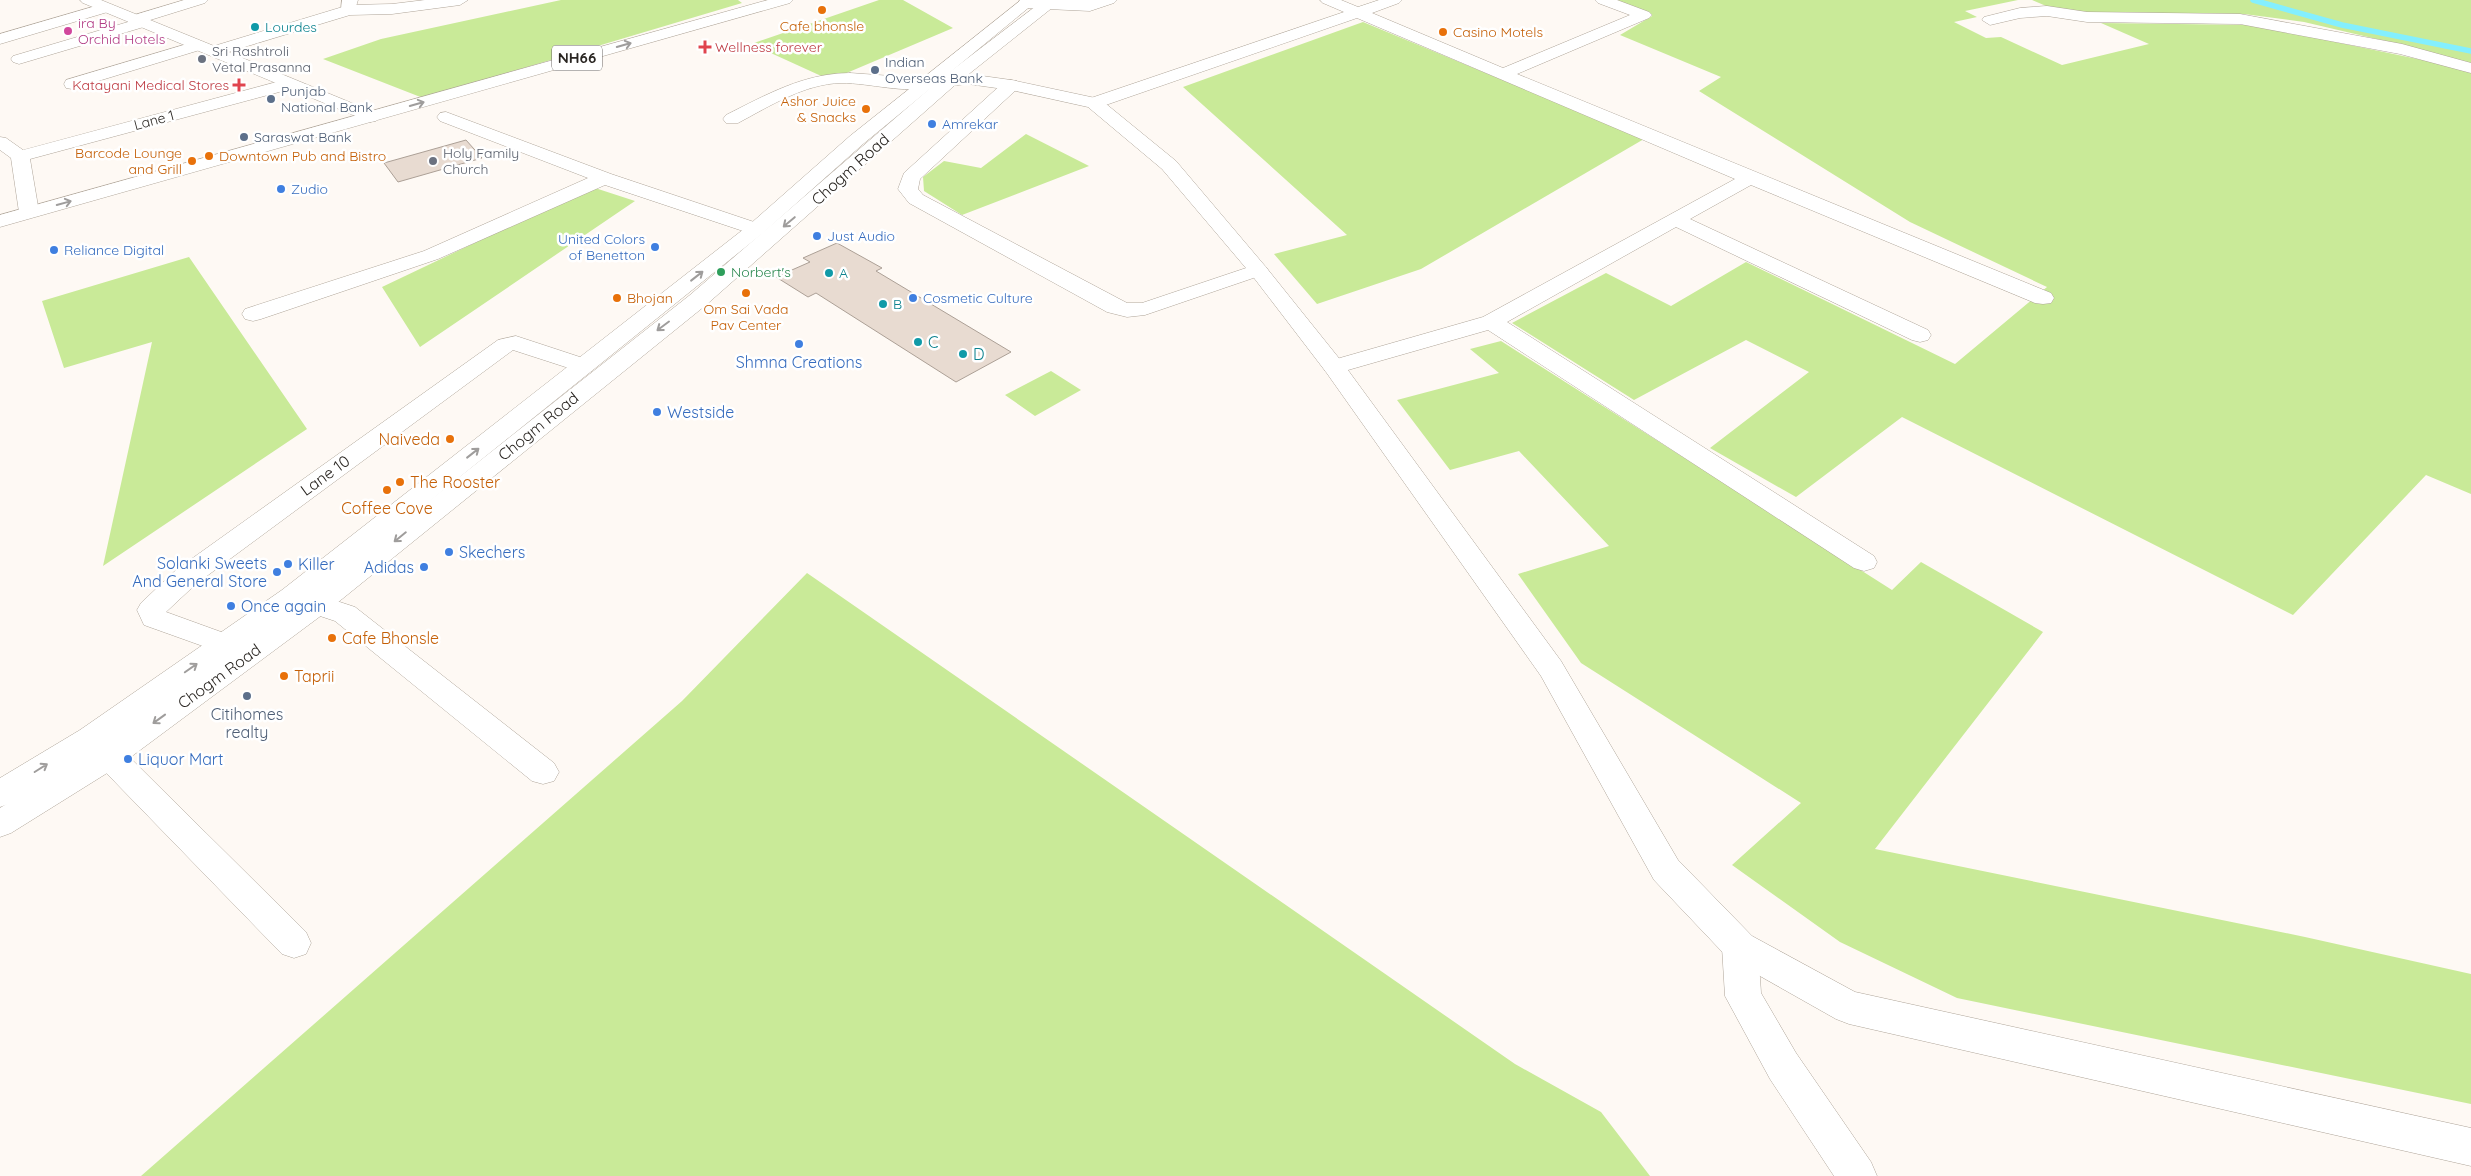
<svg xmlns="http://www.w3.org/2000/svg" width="2471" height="1176" font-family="Quicksand,sans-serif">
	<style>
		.green { fill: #c9ea98 }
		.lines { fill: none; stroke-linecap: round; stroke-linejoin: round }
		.stream { stroke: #84effe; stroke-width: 5.5 }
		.building { fill: #e8dbd1; stroke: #aca096 }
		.minor-casing { stroke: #afa599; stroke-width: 1 }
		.tertiary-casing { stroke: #afa599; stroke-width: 1 }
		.primary-casing { stroke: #afa599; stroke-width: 1 }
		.trunk-casing { stroke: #afa599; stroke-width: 1 }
		.minor { fill: #fff; fill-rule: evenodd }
		.tertiary { fill: #fff; fill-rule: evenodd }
		.primary { fill: #fff; fill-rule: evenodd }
		.trunk { fill: #fff; fill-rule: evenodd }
		.oneway { stroke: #9f9d9c }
		.food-dot { fill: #e8710a; stroke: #fff; stroke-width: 2 }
		.culture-dot { fill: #0f9aa8; stroke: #fff; stroke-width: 2 }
		.hotel-dot { fill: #d1479c; stroke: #fff; stroke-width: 2 }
		.health-dot { fill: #e0444e; stroke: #fff; stroke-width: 2 }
		.worship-dot { fill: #6b7280; stroke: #fff; stroke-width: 2 }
		.service-dot { fill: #5c6f8a; stroke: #fff; stroke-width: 2 }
		.shop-dot { fill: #3f7fe0; stroke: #fff; stroke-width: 2 }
		.leisure-dot { fill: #2e9e5b; stroke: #fff; stroke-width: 2 }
		.labels { text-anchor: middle; stroke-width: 5; stroke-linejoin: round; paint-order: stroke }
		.far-hotel-label { font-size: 14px; fill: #b23c85; stroke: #fff; text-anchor: start }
		.far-food-label { font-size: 14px; fill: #c56008; stroke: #fff; text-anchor: start }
		.far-culture-label { font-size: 14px; fill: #0d838f; stroke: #fff; text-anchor: start }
		.far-health-label { font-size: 14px; fill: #be3a42; stroke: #fff; text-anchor: start }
		.far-worship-label { font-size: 14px; fill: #5b616d; stroke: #fff; text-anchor: start }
		.far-service-label { font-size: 14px; fill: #4e5e75; stroke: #fff; text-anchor: start }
		.far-street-label { font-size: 14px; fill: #2a2622; stroke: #fff }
		.far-shop-label { font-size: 14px; fill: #366cbe; stroke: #fff; text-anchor: start }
		.far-leisure-label { font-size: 14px; fill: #27864d; stroke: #fff; text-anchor: start }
		.shield { fill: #fff; stroke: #6a6764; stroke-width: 1 }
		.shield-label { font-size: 15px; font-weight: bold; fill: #2a2622 }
		.street-label { font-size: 16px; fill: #2a2622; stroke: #fff }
		.culture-label { font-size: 16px; fill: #0d838f; stroke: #fff; text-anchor: start }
		.shop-label { font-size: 16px; fill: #366cbe; stroke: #fff; text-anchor: start }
		.food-label { font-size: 16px; fill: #c56008; stroke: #fff; text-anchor: start }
		.service-label { font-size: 16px; fill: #4e5e75; stroke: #fff }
	</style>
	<rect width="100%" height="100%" fill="#fef9f4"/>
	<!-- green -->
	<path class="green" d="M 561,0 L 738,0 L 742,3 L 423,98 L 323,59 L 381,39 Z
		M 879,0 L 903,0 L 953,28 L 830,80 L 751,44 Z
		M 1613,0 L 2018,0 L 1965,11 L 1977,17 L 1954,22 L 1986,38 L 2001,37 L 2062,65 L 2149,44 L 2101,23 L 2253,25 L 2432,62 L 2471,73 L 2471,494 L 2426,475 L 2293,615 L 1902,417 L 1796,497 L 1710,448 L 1809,372 L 1746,340 L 1634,400 L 1512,323 L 1606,273 L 1671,306 L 1746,262 L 1955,364 L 2047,287 L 1910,222 L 1699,91 L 1721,77 L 1620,35 L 1652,16 Z
		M 2032,0 L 2471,0 L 2471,63 L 2415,48 L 2304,22 L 2244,14 L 2105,13 L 2072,17 Z
		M 1363,22 L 1644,139 L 1421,269 L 1317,304 L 1274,254 L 1347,235 L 1183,87 Z
		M 1026,134 L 1089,166 L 962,215 L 924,191 L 923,177 L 944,161 L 981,168 Z
		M 592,187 L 635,201 L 420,347 L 382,287 Z
		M 189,257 L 307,429 L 103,566 L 152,342 L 64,368 L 42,301 Z
		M 1501,341 L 1892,590 L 1921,562 L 2043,632 L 1875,849 L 2305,937 L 2471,974 L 2471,1104 L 1957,998 L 1840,942 L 1732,865 L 1801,803 L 1581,663 L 1518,574 L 1609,546 L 1519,451 L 1450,470 L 1397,400 L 1499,373 L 1470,349 Z
		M 1051,371 L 1081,390 L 1035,416 L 1005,395 Z
		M 807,573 L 1515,1064 L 1601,1112 L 1650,1176 L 141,1176 L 682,701 Z"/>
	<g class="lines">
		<!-- stream -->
		<path class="stream" d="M 2253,0 L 2342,25 L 2471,51"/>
	</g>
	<!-- building -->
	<path class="building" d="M 466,140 L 482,158 L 398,182 L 384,163 Z
		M 837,243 L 882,268 L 876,271 L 1011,352 L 956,382 L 816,293 L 808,297 L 776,277 L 810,262 L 803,258 Z"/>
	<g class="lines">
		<defs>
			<path id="minor" d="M 184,0 L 208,0 L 205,3 L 147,21 L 149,23 L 147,26 L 19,64 L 13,62 L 11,59 L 13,56 L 128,22 L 128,17 Z
				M 342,0 L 358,0 L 354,13 L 344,13 L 341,10 Z
				M 1020,0 L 1117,0 L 1114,3 L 1090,11 L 1026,8 L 1021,6 L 1018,3 Z
				M 1320,0 L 1341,0 L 1358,7 L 1379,0 L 1402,0 L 1399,3 L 1372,13 L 1503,68 L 1630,15 L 1598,3 L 1595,0 L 1617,0 L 1649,12 L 1652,15 L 1649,18 L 1517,74 L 2051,293 L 2054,298 L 2051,303 L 2043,304 L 2035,303 L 1751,185 L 1690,219 L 1928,330 L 1931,335 L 1928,340 L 1920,342 L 1912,340 L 1676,227 L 1507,322 L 1874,556 L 1877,562 L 1874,568 L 1864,571 L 1854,568 L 1488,330 L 1334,374 L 1326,372 L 1323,367 L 1326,362 L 1483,317 L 1735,179 L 1357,18 L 1100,107 L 1088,107 L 1085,103 L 1088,99 L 1344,12 L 1323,3 Z
				M 106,3 L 111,5 L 114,8 L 111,11 L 0,44 L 0,34 Z
				M 2047,6 L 2087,12 L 2240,14 L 2402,44 L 2471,63 L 2471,73 L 2400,54 L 2240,24 L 2087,22 L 2047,16 L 2020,18 L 1990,25 L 1982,20 L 1984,17 L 2020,8 Z
				M 197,41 L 203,43 L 205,46 L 203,49 L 72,89 L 66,88 L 64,84 L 66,80 Z
				M 850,73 L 933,79 L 935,83 L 933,87 C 903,94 872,83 841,83 C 804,84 770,106 738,123 L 726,123 L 723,119 L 726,115 C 766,95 804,73 850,73 Z
				M 288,79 L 294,80 L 296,84 L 294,88 L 30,159 L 39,212 L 36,216 L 22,216 L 19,212 L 11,158 L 0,150 L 0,137 L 6,138 L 23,150 Z
				M 1011,80 L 1017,81 L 1019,85 L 1017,89 L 920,179 L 918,189 L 923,195 L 1127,303 L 1142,303 L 1258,264 L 1265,266 L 1268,270 L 1265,274 L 1145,315 L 1127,317 L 1107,312 L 909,203 L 898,189 L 904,173 L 1005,81 Z
				M 446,112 L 611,174 L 763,225 L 766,229 L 763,233 L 756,235 L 749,233 L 605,185 L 438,259 L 261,319 L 253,321 L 245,319 L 242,314 L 245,309 L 424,251 L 588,178 L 440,121 L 437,117 L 440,113 Z
				M 516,336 L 592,361 L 595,366 L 592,371 L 584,373 L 513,350 L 196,584 L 166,612 L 235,637 L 239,644 L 235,651 L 225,654 L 144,625 L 137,610 L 141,603 L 176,570 L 498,340 Z
				M 294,587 L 355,607 L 554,763 L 559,772 L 554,781 L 543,784 L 532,781 L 335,621 L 284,604 L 280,597 L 284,590 Z
				M 92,727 L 103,731 L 306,932 L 311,943 L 306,954 L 294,958 L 282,954 L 81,747 L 77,739 L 81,731 Z
				M 1740,932 L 1752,936 L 1758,947 L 1761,993 L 1796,1053 L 1871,1162 L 1877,1176 L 1834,1176 L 1770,1079 L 1725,996 L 1722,947 L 1728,936 Z"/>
			<path id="tertiary" d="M 80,0 L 101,0 L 214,46 L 349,5 L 392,4 L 425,0 L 468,0 L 460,5 L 392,14 L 350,15 L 228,52 L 376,113 L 379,117 L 376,121 L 370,122 L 83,3 Z
				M 968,74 L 1011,80 L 1100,99 L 1176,161 L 1265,266 L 1342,362 L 1561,661 L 1678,860 L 1752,936 L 1855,992 L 2471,1128 L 2471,1166 L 1849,1024 L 1836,1019 L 1728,958 L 1654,880 L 1541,676 L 1326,372 L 1251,274 L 1162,169 L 1088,107 L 1011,90 L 968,84 L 927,88 L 921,87 L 919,83 L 921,79 L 927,78 Z"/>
			<path id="primary" d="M 1021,0 L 1038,0 L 863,144 L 763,233 L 302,604 L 102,746 L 11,803 L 0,807 L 0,778 L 80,730 L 282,590 L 749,225 L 850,136 Z"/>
			<path id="trunk" d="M 768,0 L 793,0 L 790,3 L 0,227 L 0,215 Z
				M 1044,0 L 1062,0 L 955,85 L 706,305 L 326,612 L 120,765 L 11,833 L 0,837 L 0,808 L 98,747 L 306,598 L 690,295 L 943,77 Z"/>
		</defs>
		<!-- minor casing -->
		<use href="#minor" class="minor-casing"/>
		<!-- tertiary casing -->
		<use href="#tertiary" class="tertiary-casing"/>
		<!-- primary casing -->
		<use href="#primary" class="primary-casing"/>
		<!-- trunk casing -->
		<use href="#trunk" class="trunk-casing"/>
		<!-- minor -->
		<use href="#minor" class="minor"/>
		<!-- tertiary -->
		<use href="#tertiary" class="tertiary"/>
		<!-- primary -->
		<use href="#primary" class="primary"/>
		<!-- trunk -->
		<use href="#trunk" class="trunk"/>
	</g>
	<!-- one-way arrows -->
	<defs><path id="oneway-shaft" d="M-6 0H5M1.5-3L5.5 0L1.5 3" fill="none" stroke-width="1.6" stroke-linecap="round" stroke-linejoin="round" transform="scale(1.25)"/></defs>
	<g class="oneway">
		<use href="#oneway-shaft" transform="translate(624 45) rotate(-16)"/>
		<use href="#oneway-shaft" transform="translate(417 104) rotate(-16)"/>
		<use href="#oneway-shaft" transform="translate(64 203) rotate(-15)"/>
		<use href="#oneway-shaft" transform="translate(789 222) rotate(140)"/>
		<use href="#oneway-shaft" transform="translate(697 276) rotate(-38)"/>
		<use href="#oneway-shaft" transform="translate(663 326) rotate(143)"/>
		<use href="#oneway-shaft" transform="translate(473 453) rotate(-38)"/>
		<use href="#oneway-shaft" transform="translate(400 537) rotate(141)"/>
		<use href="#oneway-shaft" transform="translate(191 668) rotate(-35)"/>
		<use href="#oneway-shaft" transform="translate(159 719) rotate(144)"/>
		<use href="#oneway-shaft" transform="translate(41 768) rotate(-32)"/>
	</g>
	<!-- markers -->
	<g class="food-dot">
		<circle cx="822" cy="10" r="5"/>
		<circle cx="1443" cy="32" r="5"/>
		<circle cx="866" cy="109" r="5"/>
		<circle cx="209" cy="156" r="5"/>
		<circle cx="192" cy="161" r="5"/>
		<circle cx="746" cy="293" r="5"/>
		<circle cx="617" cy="298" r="5"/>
		<circle cx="450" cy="439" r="5"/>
		<circle cx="400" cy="482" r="5"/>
		<circle cx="387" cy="490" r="5"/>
		<circle cx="332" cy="638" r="5"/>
		<circle cx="284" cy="676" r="5"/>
	</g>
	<g class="culture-dot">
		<circle cx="255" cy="27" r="5"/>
		<circle cx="829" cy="273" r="5"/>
		<circle cx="883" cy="304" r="5"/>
		<circle cx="918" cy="342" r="5"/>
		<circle cx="963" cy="354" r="5"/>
	</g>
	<circle class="hotel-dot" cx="68" cy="31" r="5"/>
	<g class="health-dot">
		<path d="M702.5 39.5h5v5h5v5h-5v5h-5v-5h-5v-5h5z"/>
		<path d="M236.5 77.5h5v5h5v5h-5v5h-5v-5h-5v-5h5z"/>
	</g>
	<g class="worship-dot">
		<circle cx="202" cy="59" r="5"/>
		<circle cx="433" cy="161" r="5"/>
	</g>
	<g class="service-dot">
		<circle cx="875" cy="70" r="5"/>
		<circle cx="271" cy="99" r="5"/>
		<circle cx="244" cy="137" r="5"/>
		<circle cx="247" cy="696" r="5"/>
	</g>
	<g class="shop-dot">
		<circle cx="932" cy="124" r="5"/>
		<circle cx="281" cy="189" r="5"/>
		<circle cx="817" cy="236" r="5"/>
		<circle cx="655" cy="247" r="5"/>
		<circle cx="54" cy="250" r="5"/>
		<circle cx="913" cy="298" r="5"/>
		<circle cx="799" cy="344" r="5"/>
		<circle cx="657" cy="412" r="5"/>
		<circle cx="449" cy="552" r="5"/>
		<circle cx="288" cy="564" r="5"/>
		<circle cx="424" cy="567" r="5"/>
		<circle cx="277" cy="572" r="5"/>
		<circle cx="231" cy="606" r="5"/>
		<circle cx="128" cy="759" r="5"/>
	</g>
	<circle class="leisure-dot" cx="721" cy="272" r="5"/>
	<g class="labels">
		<!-- far-hotel labels -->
		<g class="far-hotel-label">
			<text x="78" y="28">ira By<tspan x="78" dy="16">Orchid Hotels</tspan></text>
		</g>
		<!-- far-food labels -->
		<g class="far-food-label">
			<text x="822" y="31" text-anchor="middle">Cafe bhonsle</text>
			<text x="1453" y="37">Casino Motels</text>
			<text x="856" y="106" text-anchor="end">Ashor Juice<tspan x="856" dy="16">&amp; Snacks</tspan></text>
			<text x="182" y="158" text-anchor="end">Barcode Lounge<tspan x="182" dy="16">and Grill</tspan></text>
			<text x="219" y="161">Downtown Pub and Bistro</text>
			<text x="627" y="303">Bhojan</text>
			<text x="746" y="314" text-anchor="middle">Om Sai Vada<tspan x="746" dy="16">Pav Center</tspan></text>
		</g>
		<!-- far-culture labels -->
		<g class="far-culture-label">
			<text x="265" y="32">Lourdes</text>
			<text x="839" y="278">A</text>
			<text x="893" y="309">B</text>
		</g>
		<!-- far-health labels -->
		<g class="far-health-label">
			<text x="715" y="52">Wellness forever</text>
			<text x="229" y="90" text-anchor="end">Katayani Medical Stores</text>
		</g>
		<!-- far-worship labels -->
		<g class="far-worship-label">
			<text x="212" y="56">Sri Rashtroli<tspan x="212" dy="16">Vetal Prasanna</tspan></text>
			<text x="443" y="158">Holy Family<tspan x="443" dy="16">Church</tspan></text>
		</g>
		<!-- far-service labels -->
		<g class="far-service-label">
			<text x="885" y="67">Indian<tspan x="885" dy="16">Overseas Bank</tspan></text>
			<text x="281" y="96">Punjab<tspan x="281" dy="16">National Bank</tspan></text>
			<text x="254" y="142">Saraswat Bank</text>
		</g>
		<!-- far-street labels -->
		<g class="far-street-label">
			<text transform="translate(154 120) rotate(-15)" y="5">Lane 1</text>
		</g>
		<!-- far-shop labels -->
		<g class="far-shop-label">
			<text x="942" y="129">Amrekar</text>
			<text x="291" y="194">Zudio</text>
			<text x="827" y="241">Just Audio</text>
			<text x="645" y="244" text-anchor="end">United Colors<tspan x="645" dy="16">of Benetton</tspan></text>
			<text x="64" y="255">Reliance Digital</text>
			<text x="923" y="303">Cosmetic Culture</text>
		</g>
		<!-- far-leisure labels -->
		<g class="far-leisure-label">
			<text x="731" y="277">Norbert's</text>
		</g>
		<!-- shield labels -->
		<rect class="shield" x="552" y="45.5" width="50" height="25" rx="4"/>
		<g class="shield-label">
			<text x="577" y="63">NH66</text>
		</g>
		<!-- street labels -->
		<g class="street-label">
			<text transform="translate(850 169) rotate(-42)" y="6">Chogm Road</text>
			<text transform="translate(538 426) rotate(-39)" y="6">Chogm Road</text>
			<text transform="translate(325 475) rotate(-36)" y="6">Lane 10</text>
			<text transform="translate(219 676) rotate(-36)" y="6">Chogm Road</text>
		</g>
		<!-- culture labels -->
		<g class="culture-label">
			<text x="928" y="348">C</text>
			<text x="973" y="360">D</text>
		</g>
		<!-- shop labels -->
		<g class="shop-label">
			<text x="799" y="368" text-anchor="middle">Shmna Creations</text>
			<text x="667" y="418">Westside</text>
			<text x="459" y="558">Skechers</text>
			<text x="267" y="569" text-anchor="end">Solanki Sweets<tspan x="267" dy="18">And General Store</tspan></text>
			<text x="298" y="570">Killer</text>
			<text x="414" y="573" text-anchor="end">Adidas</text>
			<text x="241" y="612">Once again</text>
			<text x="138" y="765">Liquor Mart</text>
		</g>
		<!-- food labels -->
		<g class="food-label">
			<text x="440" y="445" text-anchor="end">Naiveda</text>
			<text x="410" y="488">The Rooster</text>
			<text x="387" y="514" text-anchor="middle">Coffee Cove</text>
			<text x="342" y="644">Cafe Bhonsle</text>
			<text x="294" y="682">Taprii</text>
		</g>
		<!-- service labels -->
		<g class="service-label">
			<text x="247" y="720">Citihomes<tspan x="247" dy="18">realty</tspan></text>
		</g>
	</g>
</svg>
